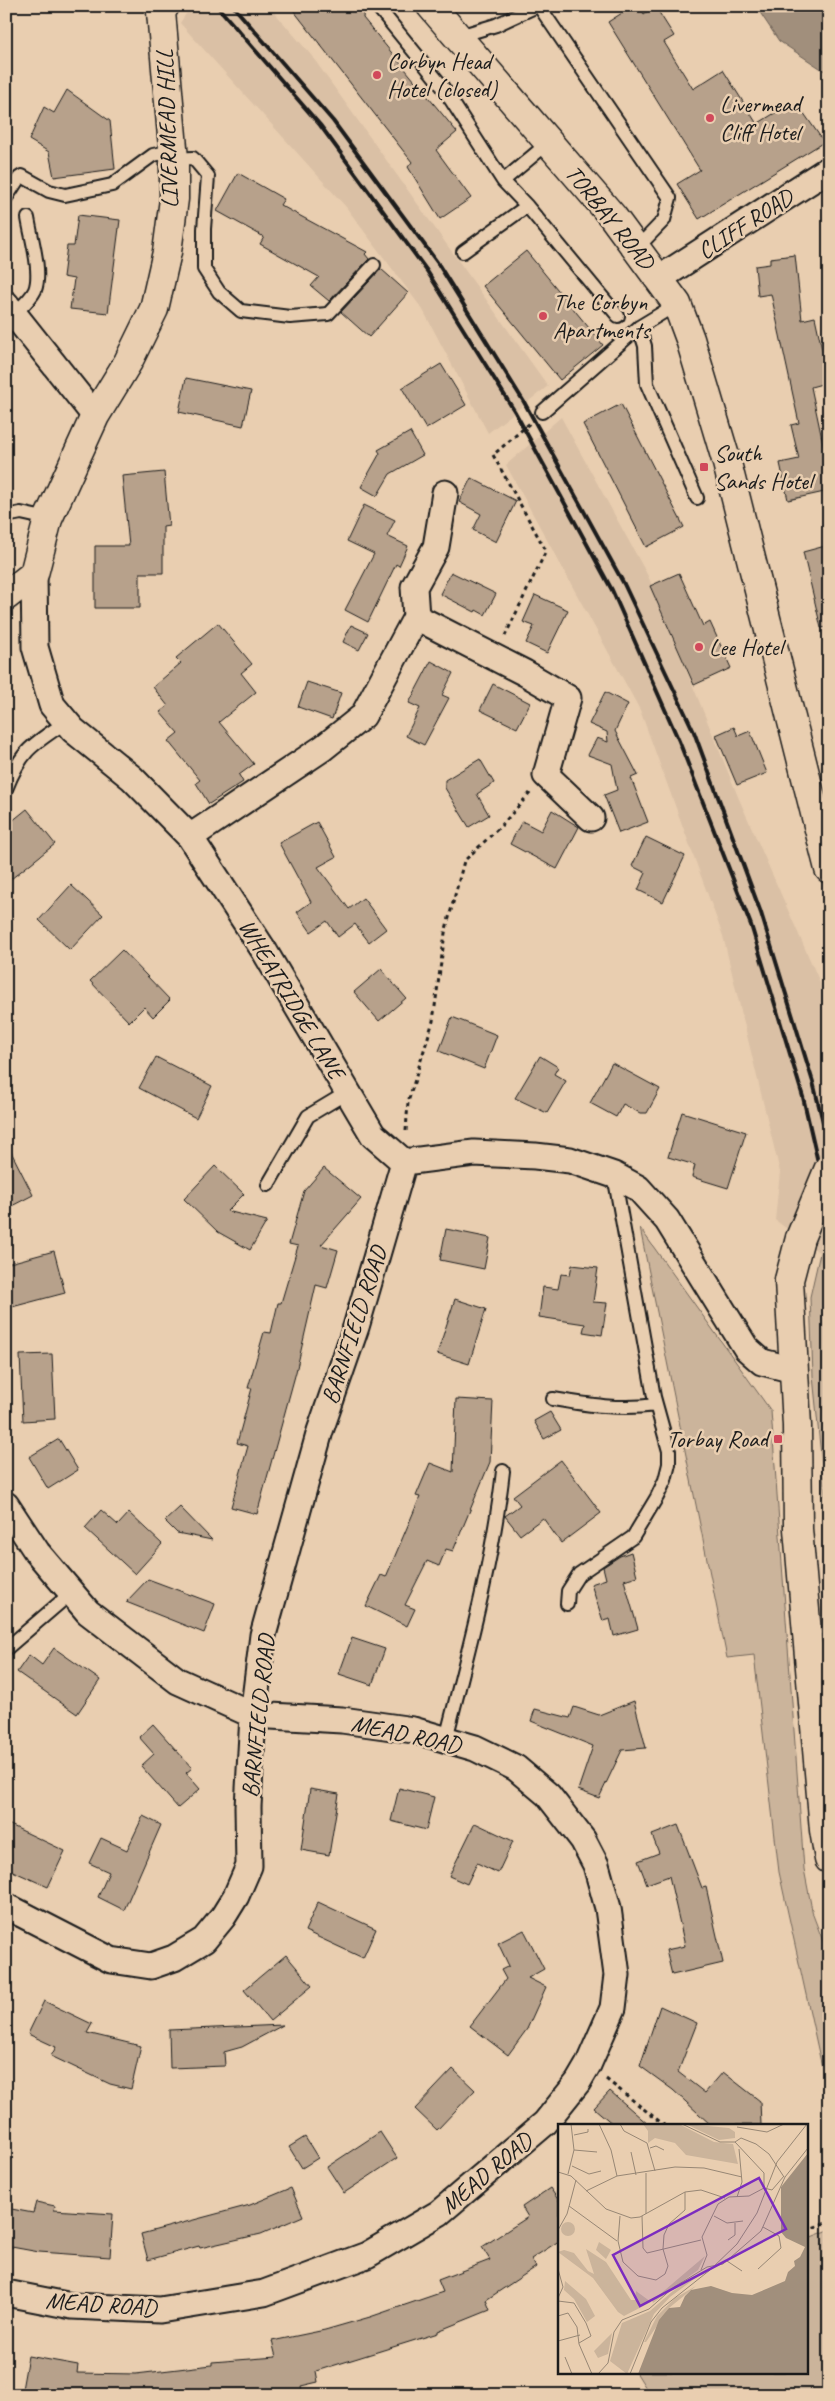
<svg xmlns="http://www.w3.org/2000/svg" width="835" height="2401" font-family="Caveat,sans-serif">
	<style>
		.built { fill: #dac0a5 }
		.green { fill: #cbb49b; stroke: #74685c }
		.water { fill: #a18f7c; stroke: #6c6156 }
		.building { fill: #b7a18b; stroke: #1c1c1c }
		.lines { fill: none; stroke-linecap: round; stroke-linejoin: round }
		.service-casing { stroke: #1c1c1c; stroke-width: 16 }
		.minor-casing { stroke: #1c1c1c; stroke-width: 29 }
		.tertiary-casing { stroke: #1c1c1c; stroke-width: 31 }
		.primary-casing { stroke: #1c1c1c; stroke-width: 31 }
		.path { stroke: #1c1c1c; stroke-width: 3; stroke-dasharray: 4 4; stroke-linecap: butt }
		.service { stroke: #e9ceb0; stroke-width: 12 }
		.minor { stroke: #e9ceb0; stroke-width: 25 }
		.tertiary { stroke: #e9ceb0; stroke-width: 28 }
		.primary { stroke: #e9ceb0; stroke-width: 28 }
		.rail { stroke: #1c1c1c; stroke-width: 4 }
		.primary-bridge-casing { stroke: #1c1c1c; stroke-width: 31; stroke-linecap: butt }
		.primary-bridge { stroke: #e9ceb0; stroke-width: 28 }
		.poi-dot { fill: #d1495b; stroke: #e9ceb0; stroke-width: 2 }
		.labels { text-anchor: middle; stroke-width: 5; stroke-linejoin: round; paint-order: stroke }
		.poi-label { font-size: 24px; fill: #1c1c1c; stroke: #e9ceb0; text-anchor: start }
		.street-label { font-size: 24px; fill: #1c1c1c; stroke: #e9ceb0 }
		.inset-road { fill: none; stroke: #978775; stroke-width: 1 }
		.view { fill: #7b2cbf; fill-opacity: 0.15; stroke: #7b2cbf; stroke-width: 2.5 }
		.inset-edge { fill: none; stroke: #1c1c1c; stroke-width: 2.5 }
	</style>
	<rect width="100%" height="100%" fill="#e9ceb0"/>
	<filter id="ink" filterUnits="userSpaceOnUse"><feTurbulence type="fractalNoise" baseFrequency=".02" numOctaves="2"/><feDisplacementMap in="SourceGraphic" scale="10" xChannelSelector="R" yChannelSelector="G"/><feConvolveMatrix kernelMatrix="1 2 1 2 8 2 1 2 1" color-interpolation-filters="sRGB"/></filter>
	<g filter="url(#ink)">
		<!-- built -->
		<path class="built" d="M 191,6 L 269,6 L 311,55 L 548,386 L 488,433 L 423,310 L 346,207 L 180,23 Z
			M 561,417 L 648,576 L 739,799 L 829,1003 L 829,1536 L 813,1376 L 810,1297 L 820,1253 L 775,1220 L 780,1172 L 723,936 L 640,710 L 506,465 Z"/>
		<!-- green -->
		<path class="green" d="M 640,1228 L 771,1411 L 804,1869 L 813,1915 L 829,1957 L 829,2099 L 779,1872 L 754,1655 L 727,1658 Z
			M 820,1253 L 829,1313 L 829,1536 L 813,1376 L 810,1297 Z
			M 829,2230 L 829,2395 L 649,2393 L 636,2372 L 806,2372 L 806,2239 Z"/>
		<!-- water -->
		<path class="water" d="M 753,6 L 829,6 L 829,74 L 779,41 L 759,11 Z"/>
		<!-- building -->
		<path class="building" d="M 290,6 L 364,6 L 363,18 L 457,132 L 436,150 L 471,198 L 440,219 L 408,167 L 412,162 Z
			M 633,6 L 639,6 L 644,14 L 655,6 L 674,36 L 664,42 L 693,89 L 723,70 L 757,124 L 783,108 L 803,112 L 824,142 L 699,219 L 677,184 L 700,170 L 608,22 Z
			M 67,90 L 110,121 L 115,169 L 54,177 L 49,152 L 29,140 L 44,107 L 54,113 Z
			M 238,173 L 284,199 L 280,205 L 367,252 L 365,254 L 369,259 L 329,301 L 311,286 L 319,277 L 260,244 L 264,237 L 217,211 Z
			M 78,215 L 120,220 L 108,313 L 70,309 L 74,279 L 63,277 L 67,246 L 74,246 Z
			M 526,251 L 603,345 L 560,380 L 483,286 Z
			M 795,255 L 802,320 L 815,317 L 829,382 L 811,387 L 829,472 L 829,491 L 788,500 L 780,463 L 799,459 L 791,425 L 799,423 L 771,294 L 758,296 L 755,266 L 770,264 L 770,258 Z
			M 381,269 L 408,293 L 369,337 L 341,312 Z
			M 441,364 L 466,405 L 426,429 L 402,388 Z
			M 186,378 L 251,391 L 243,426 L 179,412 Z
			M 621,404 L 684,527 L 646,547 L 583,424 Z
			M 410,432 L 423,455 L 390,474 L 377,496 L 361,487 L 380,453 L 378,450 Z
			M 164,472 L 169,526 L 163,527 L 163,573 L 140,573 L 140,608 L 95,608 L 95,546 L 129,546 L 122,476 Z
			M 471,478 L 516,501 L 496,542 L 473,530 L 481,514 L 459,502 Z
			M 364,505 L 395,520 L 387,536 L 408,546 L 399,566 L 396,564 L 368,622 L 345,610 L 374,554 L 347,541 Z
			M 829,545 L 829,627 L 821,628 L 803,552 Z
			M 451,572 L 496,594 L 485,615 L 476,610 L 475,612 L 440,594 Z
			M 679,573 L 703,626 L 710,622 L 731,668 L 694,685 L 650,586 Z
			M 535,595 L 568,610 L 547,653 L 526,643 L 534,626 L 523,622 Z
			M 218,623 L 252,664 L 241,673 L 256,692 L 219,722 L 254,764 L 239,775 L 243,782 L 209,804 L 196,783 L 200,780 L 168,741 L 178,733 L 160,712 L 168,706 L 153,687 L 181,663 L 176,658 Z
			M 351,625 L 368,633 L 359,650 L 343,642 Z
			M 431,661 L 453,673 L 442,695 L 449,698 L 424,745 L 406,736 L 420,708 L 409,703 Z
			M 307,682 L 341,693 L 332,719 L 298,707 Z
			M 493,684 L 530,703 L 517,728 L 480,710 Z
			M 605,692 L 628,704 L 615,731 L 638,775 L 631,778 L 648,822 L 619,833 L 604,795 L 617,790 L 612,764 L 588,755 L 597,738 L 608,742 L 607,732 L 589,724 Z
			M 734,727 L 738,736 L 750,731 L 767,773 L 737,785 L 716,735 Z
			M 480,759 L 494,783 L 477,794 L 489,815 L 469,827 L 445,788 L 445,780 Z
			M 27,809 L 55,844 L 6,883 L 6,826 Z
			M 552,810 L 579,827 L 557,869 L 510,844 L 522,821 L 541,831 Z
			M 317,822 L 336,857 L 318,867 L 349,909 L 363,898 L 386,929 L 369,942 L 355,924 L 338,937 L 327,921 L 311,932 L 297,912 L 311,902 L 279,843 Z
			M 646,837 L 685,856 L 663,902 L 638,890 L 646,873 L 632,866 Z
			M 71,885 L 103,915 L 70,950 L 39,920 Z
			M 122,950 L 170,1000 L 153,1017 L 144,1007 L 129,1022 L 90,981 Z
			M 381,969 L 406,998 L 379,1021 L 354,992 Z
			M 452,1017 L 497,1035 L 484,1069 L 439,1051 Z
			M 540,1056 L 558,1067 L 554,1074 L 566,1081 L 547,1113 L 515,1098 Z
			M 156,1057 L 212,1086 L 196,1118 L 139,1088 Z
			M 612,1063 L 660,1089 L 647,1113 L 640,1113 L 623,1104 L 616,1117 L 590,1103 Z
			M 682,1112 L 746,1132 L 728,1188 L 692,1177 L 695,1165 L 668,1157 Z
			M 6,1142 L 33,1195 L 6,1209 Z
			M 215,1166 L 244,1194 L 227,1211 L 267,1221 L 250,1250 L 218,1232 L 184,1199 Z
			M 324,1168 L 361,1199 L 321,1245 L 338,1250 L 327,1288 L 316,1285 L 296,1372 L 257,1514 L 231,1507 L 248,1446 L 237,1443 L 252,1388 L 248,1388 L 264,1332 L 271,1333 L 278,1303 L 281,1303 L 298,1246 L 289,1244 L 304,1191 Z
			M 446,1229 L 490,1238 L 484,1269 L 440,1260 Z
			M 54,1251 L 65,1293 L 12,1307 L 6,1284 L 6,1264 Z
			M 572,1265 L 598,1268 L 593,1302 L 607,1303 L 602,1335 L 583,1332 L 585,1324 L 539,1317 L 543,1287 L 558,1289 L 561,1274 L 570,1275 Z
			M 455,1299 L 486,1309 L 469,1364 L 437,1354 Z
			M 52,1354 L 55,1419 L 23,1421 L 20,1355 Z
			M 456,1399 L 493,1401 L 490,1462 L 453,1551 L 446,1549 L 439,1566 L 427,1561 L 405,1605 L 415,1609 L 407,1626 L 366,1606 L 381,1575 L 386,1577 L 420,1497 L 416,1496 L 430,1463 L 453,1472 Z
			M 550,1412 L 561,1430 L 544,1439 L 534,1421 Z
			M 59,1439 L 78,1470 L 48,1489 L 29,1457 Z
			M 561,1460 L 601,1513 L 561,1543 L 543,1518 L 520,1535 L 505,1516 L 520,1505 L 513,1496 Z
			M 180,1507 L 212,1540 L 177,1533 L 165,1521 Z
			M 101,1510 L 118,1525 L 129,1513 L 162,1544 L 135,1574 L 85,1528 Z
			M 631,1552 L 637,1576 L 624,1580 L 638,1629 L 614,1636 L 610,1619 L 603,1621 L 591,1584 L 606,1579 L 603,1567 L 620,1556 Z
			M 148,1579 L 215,1604 L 204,1633 L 126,1602 Z
			M 352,1638 L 385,1649 L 372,1685 L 339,1674 Z
			M 54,1648 L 100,1680 L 77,1714 L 17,1672 L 29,1655 L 42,1665 Z
			M 634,1701 L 646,1748 L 622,1750 L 599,1798 L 578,1790 L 593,1746 L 531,1721 L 535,1709 L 570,1718 L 574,1707 L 599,1715 Z
			M 153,1724 L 192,1768 L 186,1773 L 200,1789 L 178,1808 L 141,1766 L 154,1754 L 139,1737 Z
			M 399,1788 L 434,1797 L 426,1830 L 391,1821 Z
			M 310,1789 L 339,1794 L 329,1855 L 301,1850 Z
			M 143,1816 L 161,1825 L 124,1910 L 98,1897 L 109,1872 L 89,1863 L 101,1838 L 127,1850 Z
			M 6,1823 L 65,1851 L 48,1887 L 6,1868 Z
			M 475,1823 L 513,1841 L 498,1873 L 477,1863 L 467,1884 L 449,1876 Z
			M 678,1825 L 702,1888 L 706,1887 L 723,1963 L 672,1975 L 666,1950 L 685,1946 L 669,1876 L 647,1884 L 638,1861 L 659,1853 L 652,1835 Z
			M 318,1902 L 376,1929 L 363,1958 L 305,1931 Z
			M 524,1930 L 544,1969 L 528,1978 L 546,1987 L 527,2029 L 508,2055 L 470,2026 L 506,1979 L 501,1970 L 509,1966 L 498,1943 Z
			M 286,1955 L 312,1986 L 270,2021 L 244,1990 Z
			M 44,2001 L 92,2024 L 87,2033 L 141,2046 L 131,2089 L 110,2084 L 51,2056 L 56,2047 L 28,2034 Z
			M 660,2006 L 697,2023 L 678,2072 L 705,2093 L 723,2072 L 760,2101 L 761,2125 L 711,2125 L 673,2090 L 640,2066 Z
			M 283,2025 L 242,2047 L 224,2052 L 225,2066 L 170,2068 L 169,2030 Z
			M 453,2069 L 475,2090 L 437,2130 L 415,2109 Z
			M 610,2091 L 649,2125 L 614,2125 L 594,2108 Z
			M 380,2132 L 397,2158 L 344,2193 L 327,2167 Z
			M 305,2137 L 318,2158 L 302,2168 L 289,2147 Z
			M 291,2188 L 303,2216 L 261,2234 L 200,2248 L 199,2246 L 148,2260 L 141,2234 L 250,2205 Z
			M 550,2188 L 559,2201 L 559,2241 L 531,2259 L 536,2267 L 486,2300 L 490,2310 L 438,2331 L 438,2333 L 316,2371 L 318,2382 L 301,2386 L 303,2395 L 21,2395 L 28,2356 L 78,2365 L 77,2373 L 136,2374 L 212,2365 L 212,2362 L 276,2357 L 272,2341 L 325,2330 L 370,2317 L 443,2292 L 438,2280 L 490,2260 L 482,2247 L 528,2217 L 522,2207 Z
			M 36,2202 L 55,2206 L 54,2210 L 113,2214 L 110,2257 L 39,2252 L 6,2246 L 6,2208 L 33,2213 Z"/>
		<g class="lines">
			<defs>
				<path id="service" d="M 377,6 L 442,86 L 503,181
					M 539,6 L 670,198 L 664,220 L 637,248
					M 456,37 L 496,25 L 537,6
					M 174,159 L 193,158 L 208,176 L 204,229 L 204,269 L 219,292 L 241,311 L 290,317 L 328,314 L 374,265
					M 6,198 L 19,178 L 22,176 L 49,191 L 65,195 L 112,185 L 153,155 L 173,151
					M 527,206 L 618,316
					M 463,252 L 527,206 L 503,181 L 548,143
					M 14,314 C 21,307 31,299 35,290 C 42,272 31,237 28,218
					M 639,327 L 645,346 L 647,384 L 697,498
					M 542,412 L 639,327 L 677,304
					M 6,516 L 21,513 L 48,519
					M 6,789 C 22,749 32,745 66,722
					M 268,1185 L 308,1116 L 348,1092
					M 553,1399 C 588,1405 621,1410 656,1405
					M 567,1604 L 568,1591 L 579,1574 L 633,1537 L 657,1497 L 665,1480 L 669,1464 L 669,1451 L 654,1397 L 614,1175
					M 6,1649 L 71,1593
					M 446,1739 C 468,1651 493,1562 503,1471"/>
				<path id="minor" d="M 660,278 L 829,169
					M 6,304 L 95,416
					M 34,574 L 35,647 L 52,705 L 73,730 L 132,778 L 190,837 L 265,952 L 373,1135 L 404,1162 L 474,1153 L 535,1156 L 570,1160 L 614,1175 L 638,1188 L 667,1220 L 746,1348 L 762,1362 L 794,1370
					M 416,617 L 525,673 L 568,698 L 546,775 L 591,818
					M 190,837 L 323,748 L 363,716 L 416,617 L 414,587 L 436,547 L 445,493
					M 6,1505 L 37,1552 L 88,1612 L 178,1681 L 253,1715 L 342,1720 L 413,1730 L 475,1748 L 516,1768 L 548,1795 L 583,1840 L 596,1865 L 608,1908 L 617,1975 L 613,2008 L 588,2065 L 578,2082 L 545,2123 L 439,2213 L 367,2255 L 264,2293 L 160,2310 L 72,2306 L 6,2293
					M 6,1906 L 111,1960 L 151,1966 L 174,1958 L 204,1940 L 223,1917 L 236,1896 L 249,1866 L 248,1807 L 253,1715 L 263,1635 L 320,1431 L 356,1327 L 404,1162"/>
				<path id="tertiary" d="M 6,596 L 34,574 L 48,519 L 95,416 L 128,362 L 154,309 L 167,252 L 174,199 L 174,159 L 161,12 L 165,6"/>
				<path id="primary" d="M 431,6 L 613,217 L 677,304 L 690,339 L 727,463 L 829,869
					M 800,1238 L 789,1280 L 797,1426 L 798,1529 L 824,1830 L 829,1859"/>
			</defs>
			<!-- service casing -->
			<use href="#service" class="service-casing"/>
			<!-- minor casing -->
			<use href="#minor" class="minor-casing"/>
			<!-- tertiary casing -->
			<use href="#tertiary" class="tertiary-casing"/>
			<!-- primary casing -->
			<use href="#primary" class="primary-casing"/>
			<!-- path -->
			<path class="path" d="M 505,636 L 546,551 L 493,455 L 530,423
				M 406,1131 L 408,1102 L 433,1021 L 445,933 L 464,861 L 501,826 L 531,792
				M 606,2079 L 664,2125
				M 806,2230 L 829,2222"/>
			<!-- service -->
			<use href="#service" class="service"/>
			<!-- minor -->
			<use href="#minor" class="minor"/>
			<!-- tertiary -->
			<use href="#tertiary" class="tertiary"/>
			<!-- primary -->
			<use href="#primary" class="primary"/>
			<!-- rail -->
			<path class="rail" d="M 217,6 L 320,125 L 427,271 L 515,412 L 612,590 L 679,741 L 751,925 L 803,1097 L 829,1210
				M 233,6 L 333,121 L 437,262 L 524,402 L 624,584 L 694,732 L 761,913 L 813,1082 L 829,1146"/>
			<defs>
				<path id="primary-bridge" d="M 800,1238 L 829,1168"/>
			</defs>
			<!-- primary-bridge casing -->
			<use href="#primary-bridge" class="primary-bridge-casing"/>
			<!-- primary-bridge -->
			<use href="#primary-bridge" class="primary-bridge"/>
		</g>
	</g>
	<!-- markers -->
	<g class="poi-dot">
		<circle cx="377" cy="75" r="5"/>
		<circle cx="710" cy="118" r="5"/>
		<circle cx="543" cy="316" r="5"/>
		<rect x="699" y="462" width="10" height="10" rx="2.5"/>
		<circle cx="699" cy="647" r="5"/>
		<rect x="773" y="1434" width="10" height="10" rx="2.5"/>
	</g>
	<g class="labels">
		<!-- poi labels -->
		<g class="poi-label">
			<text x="387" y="69">Corbyn Head<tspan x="387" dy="28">Hotel (closed)</tspan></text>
			<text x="720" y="112">Livermead<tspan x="720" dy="28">Cliff Hotel</tspan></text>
			<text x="553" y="310">The Corbyn<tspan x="553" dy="28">Apartments</tspan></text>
			<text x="714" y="461">South<tspan x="714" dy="28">Sands Hotel</tspan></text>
			<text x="709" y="655">Lee Hotel</text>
			<text x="768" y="1447" text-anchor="end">Torbay Road</text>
		</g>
		<!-- street labels -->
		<g class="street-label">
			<text transform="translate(167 129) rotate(-92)" y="8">LIVERMEAD HILL</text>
			<text transform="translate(610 217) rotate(51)" y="8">TORBAY ROAD</text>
			<text transform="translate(745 224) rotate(-33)" y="8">CLIFF ROAD</text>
			<text transform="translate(292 999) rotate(59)" y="8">WHEATRIDGE LANE</text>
			<text transform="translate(354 1325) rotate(-72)" y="8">BARNFIELD ROAD</text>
			<text transform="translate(258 1716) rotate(-84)" y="8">BARNFIELD ROAD</text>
			<text transform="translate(406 1734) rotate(12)" y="8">MEAD ROAD</text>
			<text transform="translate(486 2173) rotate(-40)" y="8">MEAD ROAD</text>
			<text transform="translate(101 2304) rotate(4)" y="8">MEAD ROAD</text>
		</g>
	</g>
	<!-- overview -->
	<g transform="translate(558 2124)">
		<rect width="250" height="250" fill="#e9ceb0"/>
		<path d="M 85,0 L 121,0 L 156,18 L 175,20 L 180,40 L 128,31 L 117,19 L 97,14 L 90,19 L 90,7 ZM 128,0 L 171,4 L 177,8 L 177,14 L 161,16 ZM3 105a7 7 0 1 1 14 0a7 7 0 1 1-14 0ZM 41,118 L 53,126 L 48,135 L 38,126 ZM 28,125 L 48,138 L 73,176 L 77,176 L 78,167 L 93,178 L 66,192 L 60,188 L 35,154 L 0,128 L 6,126 L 16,129 L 30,147 L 36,150 ZM 147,132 L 140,146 L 95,179 L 94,177 ZM 151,144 L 112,173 L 96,190 L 69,250 L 52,237 L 64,199 L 92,187 L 115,167 ZM 7,157 L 28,175 L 37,192 L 29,198 L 16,175 L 6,166 ZM 138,162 L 111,184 L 88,218 L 86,218 L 99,192 L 117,174 ZM 54,209 L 50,230 L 40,234 L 36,227 Z" fill="#cbb49b"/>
		<path d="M 250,29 L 250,250 L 80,250 L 101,196 L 111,184 L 122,183 L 127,172 L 133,166 L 153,162 L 174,169 L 194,171 L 227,157 L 230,148 L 237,142 L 236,137 L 242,133 L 247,123 L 228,114 L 223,108 L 223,63 Z" fill="#a18f7c"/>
		<path class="inset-road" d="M 41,0 L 53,26 L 59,52M 62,0 L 66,7 L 89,19 L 97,47M 124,0 L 162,18 L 177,18 L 183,14 L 198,20 L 211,30 L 226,53M 179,3 L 209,8 L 226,0M 16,11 L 30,8 L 30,5M 177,18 L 206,49 L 206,64M 92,24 L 98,22 L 106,26M 16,26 L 39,28M 73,28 L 78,51M 14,42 L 31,50 L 43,47M 0,48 L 13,52 L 48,85 L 73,94 L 82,93 L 127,68 L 143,66 L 167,74M 10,50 L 16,26 L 13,0M 28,67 L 59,52 L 117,43 L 146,44 L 184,53M 179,73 L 184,58 L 181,25M 11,82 L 59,117M 88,90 L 88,49M 62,92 L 60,117 L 65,138 L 80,152 L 98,156 L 107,150 L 110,142 L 105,125 L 106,111 L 111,100 L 127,86 L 127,68M 84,92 L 85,124 L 89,129 L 143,116M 156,92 L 169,99 L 185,97M 0,106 L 9,90 L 18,56M 170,116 L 177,111 L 177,99M 169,137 L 184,147M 0,145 L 5,163 L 0,174M 200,145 L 223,124 L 221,112 L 205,103M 143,146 L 149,131 L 144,113 L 160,80 L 171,73 L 191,72 L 206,64 L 214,66 L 226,52M 0,177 L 16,179 L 28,199 L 33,212 L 21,219M 0,192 L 10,189 L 19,203 L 21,220 L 34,250M 0,217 L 22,211M 7,233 L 14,250M 40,250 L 50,239 L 56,208 L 64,196 L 91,185 L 116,163 L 149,143 L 165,140 L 203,107 L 227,53 L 250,24M 72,250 L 93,198 L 104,184 L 152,146 L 179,120 L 199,89 L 219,38 L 249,0"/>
		<path class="view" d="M 201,54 L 228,105 L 82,182 L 55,131 Z"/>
		<rect width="250" height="250" class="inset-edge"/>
	</g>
	<!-- margin -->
	<rect width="835" height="2401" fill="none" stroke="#e9ceb0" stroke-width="25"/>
	<rect x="12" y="12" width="810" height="2376" fill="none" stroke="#1c1c1c" stroke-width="2" filter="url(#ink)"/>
</svg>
